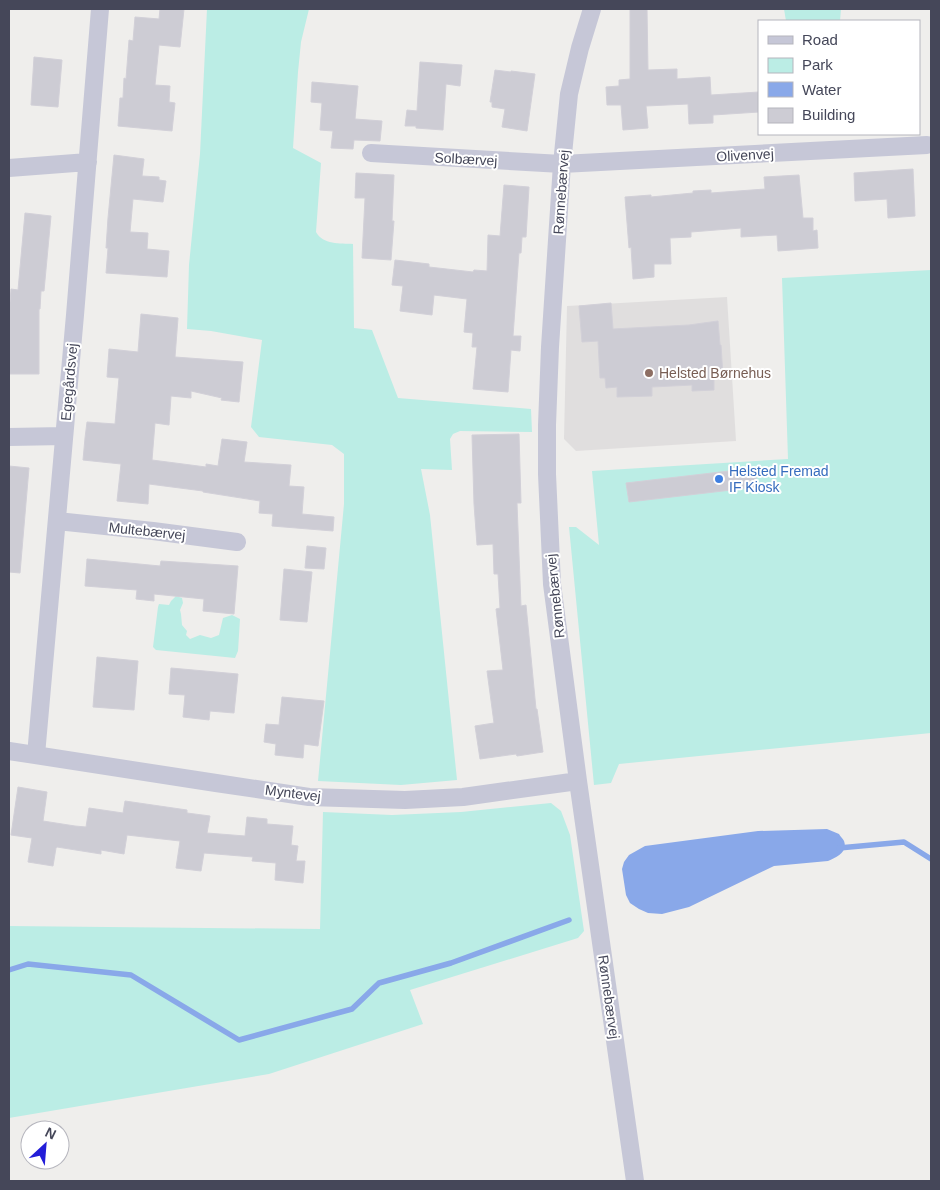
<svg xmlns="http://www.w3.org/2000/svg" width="940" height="1190" font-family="Arial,sans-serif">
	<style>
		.education { fill: #e0dede }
		.green { fill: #bbede5 }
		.water { fill: #89a8e9 }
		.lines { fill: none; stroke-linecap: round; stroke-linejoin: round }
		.stream { stroke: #89a8e9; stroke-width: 5.5 }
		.building { fill: #cdccd4; stroke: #d2d0d8 }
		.street { stroke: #c6c7d7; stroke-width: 18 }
		.education-dot { fill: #8d6e63; stroke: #fff; stroke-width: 2 }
		.shop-dot { fill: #3f7fe0; stroke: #fff; stroke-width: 2 }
		.labels { text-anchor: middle; stroke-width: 4; stroke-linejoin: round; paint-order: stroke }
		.street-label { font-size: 14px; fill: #454759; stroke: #fff }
		.education-label { font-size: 14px; fill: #785e54; stroke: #fff; text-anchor: start }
		.shop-label { font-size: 14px; fill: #366cbe; stroke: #fff; text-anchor: start }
	</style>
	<rect width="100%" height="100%" fill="#efeeec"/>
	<!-- education -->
	<path class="education" d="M 727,297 L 736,441 L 576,451 L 564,439 L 567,306 Z"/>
	<!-- green -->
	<path class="green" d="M 207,9 L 309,9 L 301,42 L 298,72 L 293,148 L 321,163 L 316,232 C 323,245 340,243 353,244 L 354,328 L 372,330 L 398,398 L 531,409 L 532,432 L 460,431 L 453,434 L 450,439 L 452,470 L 421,469 L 430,515 L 457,780 L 401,785 L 318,781 L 344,504 L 344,454 L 332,445 L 259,437 L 251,427 L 262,340 L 211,331 L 187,329 L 189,265 L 200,154 Z
		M 784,9 L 841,9 L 840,21 L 786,21 Z
		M 931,270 L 931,733 L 619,764 L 611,783 L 594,785 L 569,527 L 576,527 L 599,545 L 592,471 L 788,459 L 782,278 Z
		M 176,596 L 182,598 L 183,603 L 180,610 L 181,614 L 182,625 L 187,631 L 186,635 L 190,639 L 200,635 L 211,638 L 219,635 L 223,618 L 232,615 L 240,619 L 238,651 L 235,658 L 156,650 L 153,647 L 158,607 L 159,604 L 169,605 L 171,601 Z
		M 551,803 L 561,811 L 570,835 L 584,931 L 578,938 L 410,990 L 423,1024 L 269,1074 L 9,1118 L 9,926 L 320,929 L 323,812 L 392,815 L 461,812 Z"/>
	<!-- water -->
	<path class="water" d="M 827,829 C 831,831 835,832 839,834 C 840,836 843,839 844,841 C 848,852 837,857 828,861 L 774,866 L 689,907 L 662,914 L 648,913 L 639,909 L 630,903 L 626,895 L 622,869 L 624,862 L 629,855 L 645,846 L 758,831 Z"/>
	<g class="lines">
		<!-- stream -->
		<path class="stream" d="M 839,848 L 904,842 L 931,859
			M 9,970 L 28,964 L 131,975 L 239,1040 L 352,1009 L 379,983 L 451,963 L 569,920"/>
	</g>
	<!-- building -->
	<path class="building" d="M 160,9 L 184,9 L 180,47 L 159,45 L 155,85 L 170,86 L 169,102 L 175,103 L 172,131 L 118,126 L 120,98 L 123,98 L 124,78 L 126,79 L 129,40 L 133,41 L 135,17 L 159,19 Z
		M 630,9 L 647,9 L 648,70 L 677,69 L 677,79 L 710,77 L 711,95 L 759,92 L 759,112 L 713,115 L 713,123 L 689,124 L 688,104 L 646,106 L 648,128 L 623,130 L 621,105 L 607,105 L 606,87 L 619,86 L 619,80 L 630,79 Z
		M 34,57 L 62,60 L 58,107 L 31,105 Z
		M 420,62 L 462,65 L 460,86 L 446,84 L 443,130 L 416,128 L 416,126 L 405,126 L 407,110 L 417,111 Z
		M 495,70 L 511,72 L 511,71 L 535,74 L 527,131 L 502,127 L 505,109 L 492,107 L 492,102 L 490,102 Z
		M 312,82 L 358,86 L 355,119 L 382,121 L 380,141 L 354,140 L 353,149 L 331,148 L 333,131 L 320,130 L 322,103 L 311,102 Z
		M 114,155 L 144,159 L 142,176 L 159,177 L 159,180 L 166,181 L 163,202 L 133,199 L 130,232 L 148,233 L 147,249 L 169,251 L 167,277 L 106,273 L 108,248 L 106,248 L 108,218 Z
		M 913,169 L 915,216 L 888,218 L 887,199 L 855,201 L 854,173 Z
		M 356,173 L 394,175 L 392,221 L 394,221 L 391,260 L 362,258 L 365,198 L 355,198 Z
		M 799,175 L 803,218 L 813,218 L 813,231 L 817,230 L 818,248 L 778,251 L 777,235 L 741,237 L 741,228 L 691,232 L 691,237 L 670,238 L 671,264 L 654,264 L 654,277 L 633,279 L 631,247 L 629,248 L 625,197 L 651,195 L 651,197 L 693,193 L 693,191 L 711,190 L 711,193 L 765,189 L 764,177 Z
		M 504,185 L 529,187 L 526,237 L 522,237 L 521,253 L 519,253 L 513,336 L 521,336 L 520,351 L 511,350 L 508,392 L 473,389 L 477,347 L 472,347 L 473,333 L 464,332 L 467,299 L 434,295 L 432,315 L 400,311 L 403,286 L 392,285 L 395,260 L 429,264 L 429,267 L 473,272 L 474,270 L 487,271 L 488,235 L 500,236 Z
		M 25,213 L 51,216 L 44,291 L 41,291 L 40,309 L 39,309 L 39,374 L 9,374 L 9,302 L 10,302 L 11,289 L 18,290 Z
		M 611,303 L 613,329 L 689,325 L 718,321 L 720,345 L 721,345 L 723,377 L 714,377 L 714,390 L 692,391 L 692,385 L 652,387 L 652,396 L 617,397 L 617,387 L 606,388 L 605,378 L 600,378 L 598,341 L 582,342 L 579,306 Z
		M 141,314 L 178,318 L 175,357 L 243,362 L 239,402 L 221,400 L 222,398 L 191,391 L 191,398 L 171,396 L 169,425 L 155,423 L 152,460 L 206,467 L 206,464 L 218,466 L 222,439 L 247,442 L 244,462 L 291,465 L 289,486 L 304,487 L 302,514 L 334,517 L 333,531 L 272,526 L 273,514 L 259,513 L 260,501 L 203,492 L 203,491 L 149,484 L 148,504 L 117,501 L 121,464 L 83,460 L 85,438 L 87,422 L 115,424 L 119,378 L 107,377 L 109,349 L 138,352 Z
		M 519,434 L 521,503 L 517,503 L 521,606 L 526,605 L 536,709 L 537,709 L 543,752 L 517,756 L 516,754 L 480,759 L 475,726 L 494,723 L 487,671 L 503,670 L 496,609 L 500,608 L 498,574 L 494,574 L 493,544 L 477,545 L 474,504 L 472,435 Z
		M 9,466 L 29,468 L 20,573 L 9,572 Z
		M 755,468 L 757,487 L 629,502 L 626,483 Z
		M 307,546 L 326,548 L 324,569 L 305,568 Z
		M 87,559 L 160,566 L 161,561 L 238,566 L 234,614 L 203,611 L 204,599 L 154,594 L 154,601 L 136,599 L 137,590 L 85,586 Z
		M 284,569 L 312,572 L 307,622 L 280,620 Z
		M 97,657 L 138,661 L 134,710 L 93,707 Z
		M 171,668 L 238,674 L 234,713 L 210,711 L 209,720 L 183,717 L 185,695 L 169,694 Z
		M 282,697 L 324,701 L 318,746 L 304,744 L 303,758 L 275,755 L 276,744 L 264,742 L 266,724 L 279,725 Z
		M 18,787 L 47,792 L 43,821 L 75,826 L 86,827 L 89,808 L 123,813 L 125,801 L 187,810 L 187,813 L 210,816 L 207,833 L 245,836 L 247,817 L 267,819 L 267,824 L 293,826 L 291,845 L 298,846 L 296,861 L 305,861 L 303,883 L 275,880 L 276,863 L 252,861 L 253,857 L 204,853 L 201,871 L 176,868 L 180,841 L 127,835 L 124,854 L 101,850 L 101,854 L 57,847 L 56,848 L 53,866 L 28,862 L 32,838 L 11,835 Z"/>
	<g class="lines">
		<!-- street -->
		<path class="street" d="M 592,9 L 580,48 L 569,94 L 562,164 L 550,347 L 547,425 L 547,474 L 552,584 L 578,781 L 635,1181
			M 371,153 L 562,164 L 927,145
			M 9,168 L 88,162
			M 9,437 L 64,436
			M 57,521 L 153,531 L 237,542
			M 9,751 L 216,783 L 309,797 L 405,800 L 463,797 L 578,781
			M 36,755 L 75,315 L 100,9"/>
	</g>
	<!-- markers -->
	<circle class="education-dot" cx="649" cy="373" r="5"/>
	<circle class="shop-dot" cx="719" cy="479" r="5"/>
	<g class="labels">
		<!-- street labels -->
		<g class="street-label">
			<text transform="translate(745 155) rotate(-3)" y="5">Olivenvej</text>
			<text transform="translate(466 159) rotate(3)" y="5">Solbærvej</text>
			<text transform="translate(561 192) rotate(-86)" y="5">Rønnebærvej</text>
			<text transform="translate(69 382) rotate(-85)" y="5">Egegårdsvej</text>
			<text transform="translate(147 531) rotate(6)" y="5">Multebærvej</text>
			<text transform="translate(555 596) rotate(-96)" y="5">Rønnebærvej</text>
			<text transform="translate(293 793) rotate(7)" y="5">Myntevej</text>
			<text transform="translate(609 997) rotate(82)" y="5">Rønnebærvej</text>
		</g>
		<!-- education labels -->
		<g class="education-label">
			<text x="659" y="378">Helsted Børnehus</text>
		</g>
		<!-- shop labels -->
		<g class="shop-label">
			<text x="729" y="476">Helsted Fremad<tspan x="729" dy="16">IF Kiosk</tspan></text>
		</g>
	</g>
	<!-- border -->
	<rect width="940" height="1190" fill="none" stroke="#454759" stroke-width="20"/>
	<!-- legend -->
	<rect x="758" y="20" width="162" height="115" fill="#ffffff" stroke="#b5b5bd"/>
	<rect x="768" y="36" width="25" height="8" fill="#c6c7d7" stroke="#b5b5bd"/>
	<text x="802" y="45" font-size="15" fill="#454759">Road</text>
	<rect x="768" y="58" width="25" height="15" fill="#bbede5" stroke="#b5b5bd"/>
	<text x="802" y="70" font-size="15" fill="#454759">Park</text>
	<rect x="768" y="82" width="25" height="15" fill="#89a8e9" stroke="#b5b5bd"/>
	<text x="802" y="95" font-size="15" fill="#454759">Water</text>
	<rect x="768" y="108" width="25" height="15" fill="#cdccd4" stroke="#b5b5bd"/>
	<text x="802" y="120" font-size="15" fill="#454759">Building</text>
	<!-- north arrow -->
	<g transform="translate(45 1145) rotate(26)"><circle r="24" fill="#ffffff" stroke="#b5b5bd"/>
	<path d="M0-4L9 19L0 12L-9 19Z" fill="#231dd8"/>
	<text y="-8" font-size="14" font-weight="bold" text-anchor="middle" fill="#454759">N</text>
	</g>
</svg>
